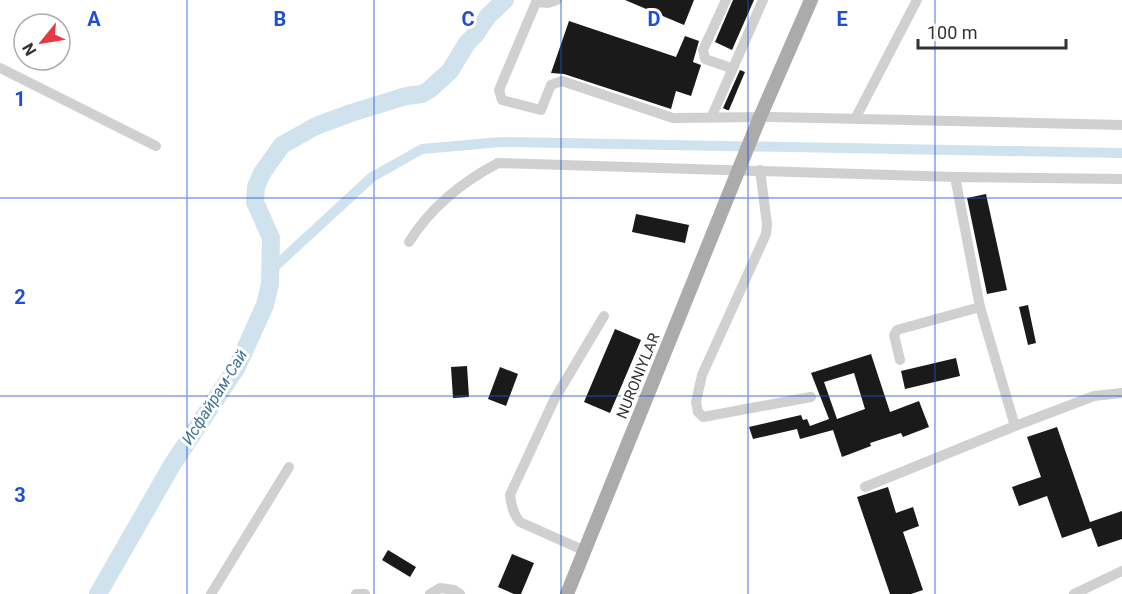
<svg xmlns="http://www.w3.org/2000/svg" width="1122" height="594" font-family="Roboto,sans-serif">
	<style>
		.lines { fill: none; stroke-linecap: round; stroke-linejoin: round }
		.canal { stroke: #cfe2ee; stroke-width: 10 }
		.river { stroke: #cfe2ee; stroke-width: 18 }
		.building { fill: #1a1a1a; fill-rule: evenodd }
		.minor { stroke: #d0d0d0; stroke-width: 10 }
		.major { stroke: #ababab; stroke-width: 14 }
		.grid { fill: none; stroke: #1d4ed8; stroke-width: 1.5; stroke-opacity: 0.55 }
		.labels { text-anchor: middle; stroke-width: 6; stroke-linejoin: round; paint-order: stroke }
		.street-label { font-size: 15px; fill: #333; stroke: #fff }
		.water-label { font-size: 16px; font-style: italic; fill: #3f7597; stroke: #fff }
		.grid-label { font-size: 20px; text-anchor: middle; font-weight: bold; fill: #1d4ed8; stroke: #fff; stroke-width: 6; stroke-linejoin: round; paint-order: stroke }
	</style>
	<rect width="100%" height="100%" fill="#fff"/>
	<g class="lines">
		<!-- canal -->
		<path class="canal" d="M 270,271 L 372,177 L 422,149 L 501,142 L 1122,153"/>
		<!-- river -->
		<path class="river" d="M 98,594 L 172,465 L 237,367 L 265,305 L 270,284 L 271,238 L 255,202 L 256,187 L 262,173 L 282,145 L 316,126 L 351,113 L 406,96 L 422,94 L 429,90 L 450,71 L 467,43 L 475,35 L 488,16 L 505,0"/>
	</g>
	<!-- building -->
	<path class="building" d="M 625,0 L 694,0 L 684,25 Z
		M 733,0 L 754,0 L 732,50 L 715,42 Z
		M 569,21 L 676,57 L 685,36 L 699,41 L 693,62 L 701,65 L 691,96 L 676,91 L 671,109 L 564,74 L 551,73 Z
		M 740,70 L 745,72 L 729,110 L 727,110 L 723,108 Z
		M 986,194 L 1007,290 L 987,294 L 967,198 Z
		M 636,214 L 689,225 L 685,243 L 632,232 Z
		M 1028,305 L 1036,343 L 1028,345 L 1019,307 Z
		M 615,329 L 641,340 L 610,413 L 584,402 Z
		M 871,354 L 890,412 L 919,401 L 929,427 L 903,437 L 901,433 L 870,443 L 871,446 L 842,457 L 833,430 L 800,439 L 797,429 L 753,439 L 749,427 L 801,415 L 803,420 L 807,419 L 810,426 L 829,419 L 811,373 ZM 854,373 L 865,409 L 837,419 L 824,382 Z
		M 956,358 L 960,376 L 905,389 L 901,371 Z
		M 467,366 L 469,397 L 453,398 L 451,367 Z
		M 500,367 L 518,374 L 506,406 L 488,399 Z
		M 1057,427 L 1090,522 L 1122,511 L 1122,539 L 1098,547 L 1091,528 L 1062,538 L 1047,496 L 1019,506 L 1012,487 L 1041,477 L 1027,437 Z
		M 888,487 L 896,513 L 913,507 L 919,526 L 903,532 L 923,590 L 911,594 L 890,594 L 857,497 Z
		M 388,550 L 416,567 L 410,577 L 382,560 Z
		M 512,554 L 534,563 L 521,594 L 514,594 L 498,587 Z"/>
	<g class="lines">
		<!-- minor -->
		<path class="minor" d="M 537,0 L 499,90 L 502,100 L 541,110 L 551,85 L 562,81 L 673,118 L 773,117 L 1122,125
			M 726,0 L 703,50 L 705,59 L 731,68
			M 536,2 L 548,3 L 557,0
			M 0,68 L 156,146
			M 711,118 L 763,0
			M 855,119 L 917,0
			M 760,170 L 767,224 L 766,234 L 702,375 L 696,402 L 698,412 L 703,417 L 811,397
			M 955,177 L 980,307 L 1015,426
			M 409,242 C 431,207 462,182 498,163 L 955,177 L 1122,179
			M 900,360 L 894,335 L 897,330 L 980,307
			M 865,487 L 1015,426 L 1094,396 L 1122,393
			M 585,551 L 520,522 C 513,514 511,505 510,495 L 554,400 L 604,316
			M 211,594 L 289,467
			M 356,594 L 365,594
			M 430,594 L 440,588 L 454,590 L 460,594
			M 1074,594 L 1122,571"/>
		<!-- major -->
		<path class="major" d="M 567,594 L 760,117 L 811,0"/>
	</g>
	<!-- grid -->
	<path class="grid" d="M 187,0 L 187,594M 374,0 L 374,594M 561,0 L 561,594M 748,0 L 748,594M 935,0 L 935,594M 0,198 L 1122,198M 0,396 L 1122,396"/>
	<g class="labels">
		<!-- street labels -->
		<g class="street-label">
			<text transform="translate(638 376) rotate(-68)" y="5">NURONIYLAR</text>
		</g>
		<!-- water labels -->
		<g class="water-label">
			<text transform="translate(214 397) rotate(-58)" y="6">Исфайрам-Сай</text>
		</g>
	</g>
	<g class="grid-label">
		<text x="94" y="26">A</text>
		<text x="280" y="26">B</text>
		<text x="468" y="26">C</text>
		<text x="654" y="26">D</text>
		<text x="842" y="26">E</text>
		<text x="20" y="106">1</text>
		<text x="20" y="304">2</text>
		<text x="20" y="502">3</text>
	</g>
	<!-- north arrow -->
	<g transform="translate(42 42) rotate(240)"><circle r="28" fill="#ffffff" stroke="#adadad" stroke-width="1.5"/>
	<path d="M0-4.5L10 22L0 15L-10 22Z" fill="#e63946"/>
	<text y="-9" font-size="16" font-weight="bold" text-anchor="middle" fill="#333333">N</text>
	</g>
	<!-- scale -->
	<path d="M918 39v9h148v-9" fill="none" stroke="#333333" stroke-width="3"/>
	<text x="927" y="39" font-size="18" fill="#333333" stroke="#ffffff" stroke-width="4.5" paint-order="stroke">100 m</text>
</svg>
